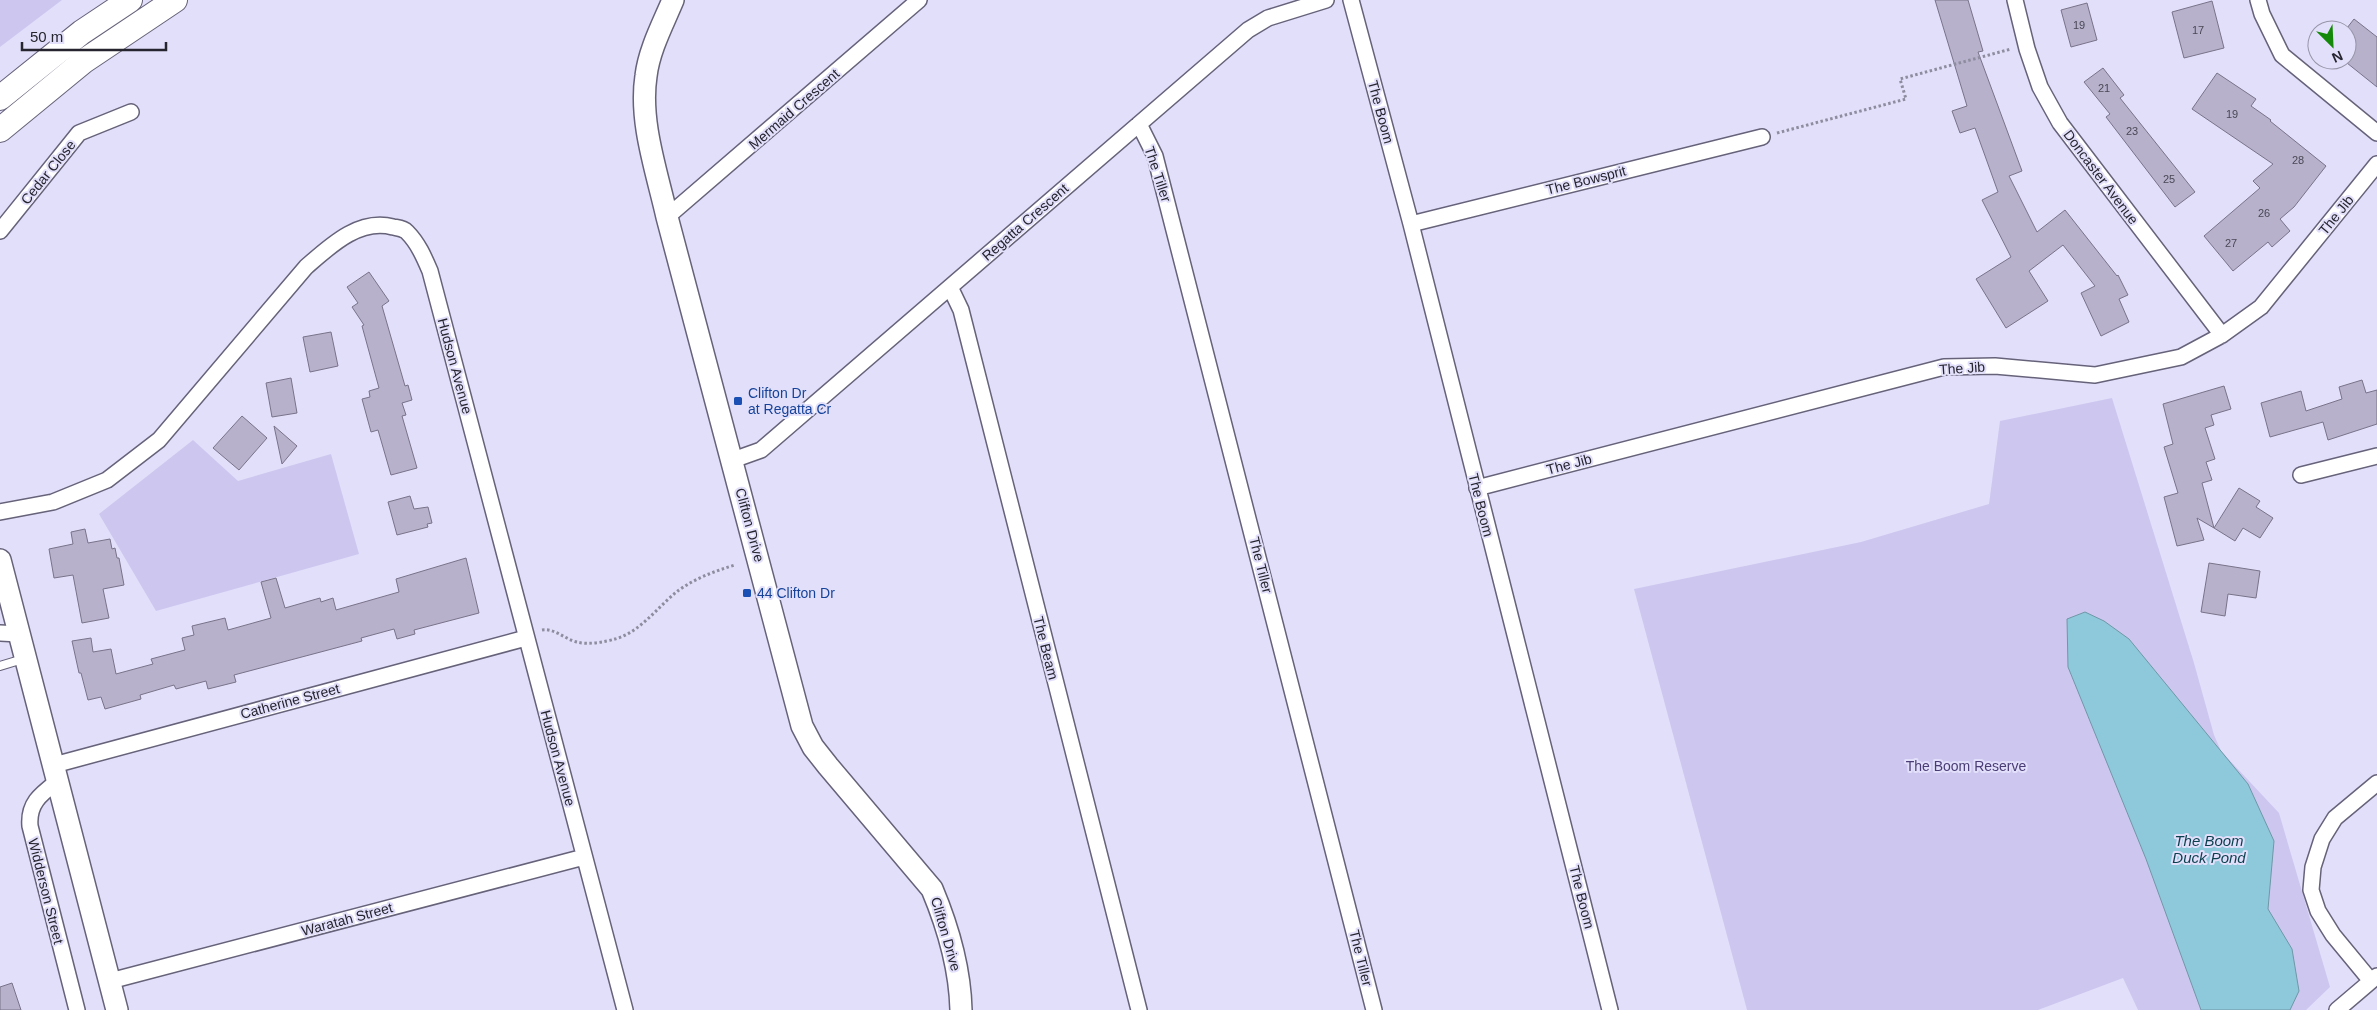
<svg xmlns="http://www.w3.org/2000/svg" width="2377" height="1010" font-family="Arial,sans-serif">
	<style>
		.green { fill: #cdc7ef }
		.water { fill: #8ec8db; stroke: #6f97a7 }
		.building { fill: #b7b1cb; stroke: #79728a }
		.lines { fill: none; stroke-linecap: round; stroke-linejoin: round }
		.lane-casing { stroke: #66627a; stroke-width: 10 }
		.street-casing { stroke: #66627a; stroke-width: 18 }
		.secondary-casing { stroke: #66627a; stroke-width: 24 }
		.primary-casing { stroke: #66627a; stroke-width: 26 }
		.path { stroke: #8e8c9f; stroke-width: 3; stroke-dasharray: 2.5 2.5; stroke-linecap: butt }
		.lane { stroke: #fff; stroke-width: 8 }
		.street { stroke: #fff; stroke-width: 15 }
		.secondary { stroke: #fff; stroke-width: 21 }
		.primary { stroke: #fff; stroke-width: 24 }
		.transit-dot { fill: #1a4fb4; stroke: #e2dffa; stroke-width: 2 }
		.labels { text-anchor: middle; stroke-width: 4; stroke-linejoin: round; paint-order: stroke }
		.number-label { font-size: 11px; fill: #4a4856 }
		.street-label { font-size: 14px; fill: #26252f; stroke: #e2dffa }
		.transit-label { font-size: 14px; fill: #164399; stroke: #e2dffa; text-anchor: start }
		.park-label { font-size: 14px; fill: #4a3d76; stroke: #e2dffa }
		.water-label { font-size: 15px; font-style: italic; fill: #0a3f4d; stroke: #e2dffa }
	</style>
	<rect width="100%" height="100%" fill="#e2dffa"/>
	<!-- green -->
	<path class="green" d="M 0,0 L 62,0 L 0,47 Z
		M 2112,398 L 2194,663 L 2214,735 L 2221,751 L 2279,813 L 2330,987 L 2306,1010 L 2138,1010 L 2123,978 L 2038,1010 L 1747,1010 L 1634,589 L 1861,542 L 1989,504 L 2000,421 Z
		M 193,440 L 238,481 L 331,454 L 359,554 L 156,611 L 99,514 Z"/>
	<!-- water -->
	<path class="water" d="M 2085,612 L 2104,621 L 2129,639 L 2248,784 L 2274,841 L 2268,909 L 2292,949 L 2299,991 L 2290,1010 L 2201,1010 L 2146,859 L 2068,667 L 2067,619 Z"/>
	<!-- building -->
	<path class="building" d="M 1935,0 L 1968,0 L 1983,51 L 1978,52 L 2022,171 L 2009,176 L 2037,232 L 2065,210 L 2117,276 L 2118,275 L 2128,295 L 2119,299 L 2129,322 L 2101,336 L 2081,293 L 2095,286 L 2063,245 L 2029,271 L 2048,301 L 2006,328 L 1976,279 L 2011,257 L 1982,200 L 1998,192 L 1975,128 L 1960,133 L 1952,111 L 1967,106 Z
		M 2212,1 L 2224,48 L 2184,58 L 2172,12 Z
		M 2087,3 L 2097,40 L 2071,47 L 2061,10 Z
		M 2354,19 L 2377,37 L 2377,87 L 2347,63 L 2347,28 Z
		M 2103,68 L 2124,95 L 2120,98 L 2195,192 L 2175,207 L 2106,117 L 2110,114 L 2084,82 Z
		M 2217,73 L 2256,99 L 2251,106 L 2271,120 L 2270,121 L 2326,166 L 2294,207 L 2280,219 L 2290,231 L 2272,247 L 2268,242 L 2233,271 L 2204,236 L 2260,188 L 2253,181 L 2273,164 L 2192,109 Z
		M 369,272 L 389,301 L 382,306 L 405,386 L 408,385 L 412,400 L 402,403 L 406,415 L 402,416 L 417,468 L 391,475 L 378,430 L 371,432 L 362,399 L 370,397 L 369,391 L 379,388 L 362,326 L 364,325 L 352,307 L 358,303 L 347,287 Z
		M 331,332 L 338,366 L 310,372 L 303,337 Z
		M 291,378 L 297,413 L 272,417 L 266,383 Z
		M 2362,380 L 2366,393 L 2377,390 L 2377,424 L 2328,440 L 2323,422 L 2270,437 L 2261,403 L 2301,391 L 2306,411 L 2342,399 L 2339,387 Z
		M 2224,386 L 2231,409 L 2211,415 L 2214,425 L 2205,428 L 2215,459 L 2206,462 L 2212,480 L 2202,483 L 2214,528 L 2197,518 L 2204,540 L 2177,546 L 2164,497 L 2178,493 L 2164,447 L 2173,444 L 2163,404 Z
		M 242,416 L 267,438 L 239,470 L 213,448 Z
		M 274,426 L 297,446 L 282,464 Z
		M 2239,488 L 2260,501 L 2256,507 L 2273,518 L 2260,538 L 2243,528 L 2235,541 L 2214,528 Z
		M 410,496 L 414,509 L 428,507 L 432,523 L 427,524 L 428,527 L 397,535 L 388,502 Z
		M 85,529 L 88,543 L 110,539 L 112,549 L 115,548 L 117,558 L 119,558 L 124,585 L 103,589 L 109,618 L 82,623 L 73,575 L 54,578 L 49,549 L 73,544 L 71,532 Z
		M 466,558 L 479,613 L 414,630 L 415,634 L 397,639 L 394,629 L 361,638 L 362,641 L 234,675 L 236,682 L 208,689 L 206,681 L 176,689 L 174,685 L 140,695 L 141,699 L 105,709 L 101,697 L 88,700 L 81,673 L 79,673 L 72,641 L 91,638 L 93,652 L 111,649 L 116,674 L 153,664 L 151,659 L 185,650 L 182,638 L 194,635 L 192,626 L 225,618 L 228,630 L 271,618 L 261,582 L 276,578 L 285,608 L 320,598 L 321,602 L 333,598 L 336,610 L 399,592 L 396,579 Z
		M 2209,563 L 2260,571 L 2256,598 L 2228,594 L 2225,616 L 2201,612 Z
		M 12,983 L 21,1010 L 0,1010 L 0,987 Z"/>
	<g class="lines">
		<defs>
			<path id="lane" d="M 0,666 L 23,659"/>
			<path id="street" d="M 1351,0 L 1411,224 L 1610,1010
				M 2015,0 L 2027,49 L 2040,87 L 2060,123 L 2222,335
				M 2258,0 L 2262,14 L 2282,55 L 2377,133
				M 1139,124 L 1155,156 L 1374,1010
				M 667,217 L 919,0
				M 1411,224 L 1762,137
				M 0,231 L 79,133 L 131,112
				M 950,287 L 961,310 L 1139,1010
				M 733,460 L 761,450 L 1248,30 L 1268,18 L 1326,0
				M 2301,475 L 2377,456
				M 1477,488 L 1944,367 L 1995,366 L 2095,375 L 2181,357 L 2222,335 L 2261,307 L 2377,164
				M 0,512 L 53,502 L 107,480 L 159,440 L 306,267 C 330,246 359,218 393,227 C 398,228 403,228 407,232 C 418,243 424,257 430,271 L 625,1010
				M 0,633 L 19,634
				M 54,765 L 526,638
				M 58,781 C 41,794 28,803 30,826 L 77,1010
				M 110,981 L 584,857
				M 2371,981 L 2333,935 L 2318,911 L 2311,890 L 2313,867 L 2322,839 L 2335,818 L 2377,783
				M 2337,1010 L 2377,976"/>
			<path id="secondary" d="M 673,0 C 663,24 649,50 646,76 C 639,122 657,172 667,217 L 802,726 L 813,747 L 828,766 L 932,889 C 948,927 960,969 961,1010
				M 0,560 L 117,1010"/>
			<path id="primary" d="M 0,98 L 82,32 L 130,0
				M 0,130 L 84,61 L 175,0"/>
		</defs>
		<!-- lane casing -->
		<use href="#lane" class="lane-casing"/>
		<!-- street casing -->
		<use href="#street" class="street-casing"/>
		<!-- secondary casing -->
		<use href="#secondary" class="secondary-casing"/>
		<!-- primary casing -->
		<use href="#primary" class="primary-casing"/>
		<!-- path -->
		<path class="path" d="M 1777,133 L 1906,99 L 1900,79 L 2011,49
			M 542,630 C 555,628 564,639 577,642 C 588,645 605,642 615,639 C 641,632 658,606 679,590 C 696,578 715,571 735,565"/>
		<!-- lane -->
		<use href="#lane" class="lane"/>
		<!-- street -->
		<use href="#street" class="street"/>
		<!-- secondary -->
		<use href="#secondary" class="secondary"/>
		<!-- primary -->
		<use href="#primary" class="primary"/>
	</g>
	<!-- markers -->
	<g class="transit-dot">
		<rect x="733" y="396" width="10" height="10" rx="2.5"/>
		<rect x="742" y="588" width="10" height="10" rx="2.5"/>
	</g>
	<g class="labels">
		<!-- number labels -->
		<g class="number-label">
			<text x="2079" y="29">19</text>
			<text x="2198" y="34">17</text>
			<text x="2104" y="92">21</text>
			<text x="2232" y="118">19</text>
			<text x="2132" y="135">23</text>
			<text x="2298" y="164">28</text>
			<text x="2169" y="183">25</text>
			<text x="2264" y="217">26</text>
			<text x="2231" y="247">27</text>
		</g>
		<!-- street labels -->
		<g class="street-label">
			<text transform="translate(794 109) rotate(-41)" y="5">Mermaid Crescent</text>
			<text transform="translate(1381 112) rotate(75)" y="5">The Boom</text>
			<text transform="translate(48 172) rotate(-51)" y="5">Cedar Close</text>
			<text transform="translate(1158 174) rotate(72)" y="5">The Tiller</text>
			<text transform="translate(2101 177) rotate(53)" y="5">Doncaster Avenue</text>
			<text transform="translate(1586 180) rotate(-14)" y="5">The Bowsprit</text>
			<text transform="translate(2336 215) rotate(-51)" y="5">The Jib</text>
			<text transform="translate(1025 222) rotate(-41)" y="5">Regatta Crescent</text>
			<text transform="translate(455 366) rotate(75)" y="5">Hudson Avenue</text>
			<text transform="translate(1962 368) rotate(-4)" y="5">The Jib</text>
			<text transform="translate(1569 464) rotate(-15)" y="5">The Jib</text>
			<text transform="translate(1481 505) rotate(76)" y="5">The Boom</text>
			<text transform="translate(750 525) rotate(75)" y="5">Clifton Drive</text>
			<text transform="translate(1261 565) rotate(76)" y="5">The Tiller</text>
			<text transform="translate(1046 648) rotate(76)" y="5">The Beam</text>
			<text transform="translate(290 701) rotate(-15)" y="5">Catherine Street</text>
			<text transform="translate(558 758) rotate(75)" y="5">Hudson Avenue</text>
			<text transform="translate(46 891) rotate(76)" y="5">Widderson Street</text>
			<text transform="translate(1582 897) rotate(76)" y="5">The Boom</text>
			<text transform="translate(347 919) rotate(-15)" y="5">Waratah Street</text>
			<text transform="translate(946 934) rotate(74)" y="5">Clifton Drive</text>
			<text transform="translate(1361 958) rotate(76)" y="5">The Tiller</text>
		</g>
		<!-- transit labels -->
		<g class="transit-label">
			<text x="748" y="398">Clifton Dr<tspan x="748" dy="16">at Regatta Cr</tspan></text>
			<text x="757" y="598">44 Clifton Dr</text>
		</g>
		<!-- park labels -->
		<g class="park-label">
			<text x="1966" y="771">The Boom Reserve</text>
		</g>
		<!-- water labels -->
		<g class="water-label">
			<text x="2209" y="846">The Boom<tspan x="2209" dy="17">Duck Pond</tspan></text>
		</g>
	</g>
	<!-- north arrow -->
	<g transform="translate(2332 45) rotate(156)"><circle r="24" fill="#e2dffa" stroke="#9795a9"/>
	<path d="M0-4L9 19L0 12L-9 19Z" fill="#148808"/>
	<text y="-8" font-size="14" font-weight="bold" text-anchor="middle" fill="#26252f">N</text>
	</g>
	<!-- scale -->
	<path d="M22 42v8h144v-8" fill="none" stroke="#26252f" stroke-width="2.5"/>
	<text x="30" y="42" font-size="15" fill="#26252f" stroke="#e2dffa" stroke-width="4" paint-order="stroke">50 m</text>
</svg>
